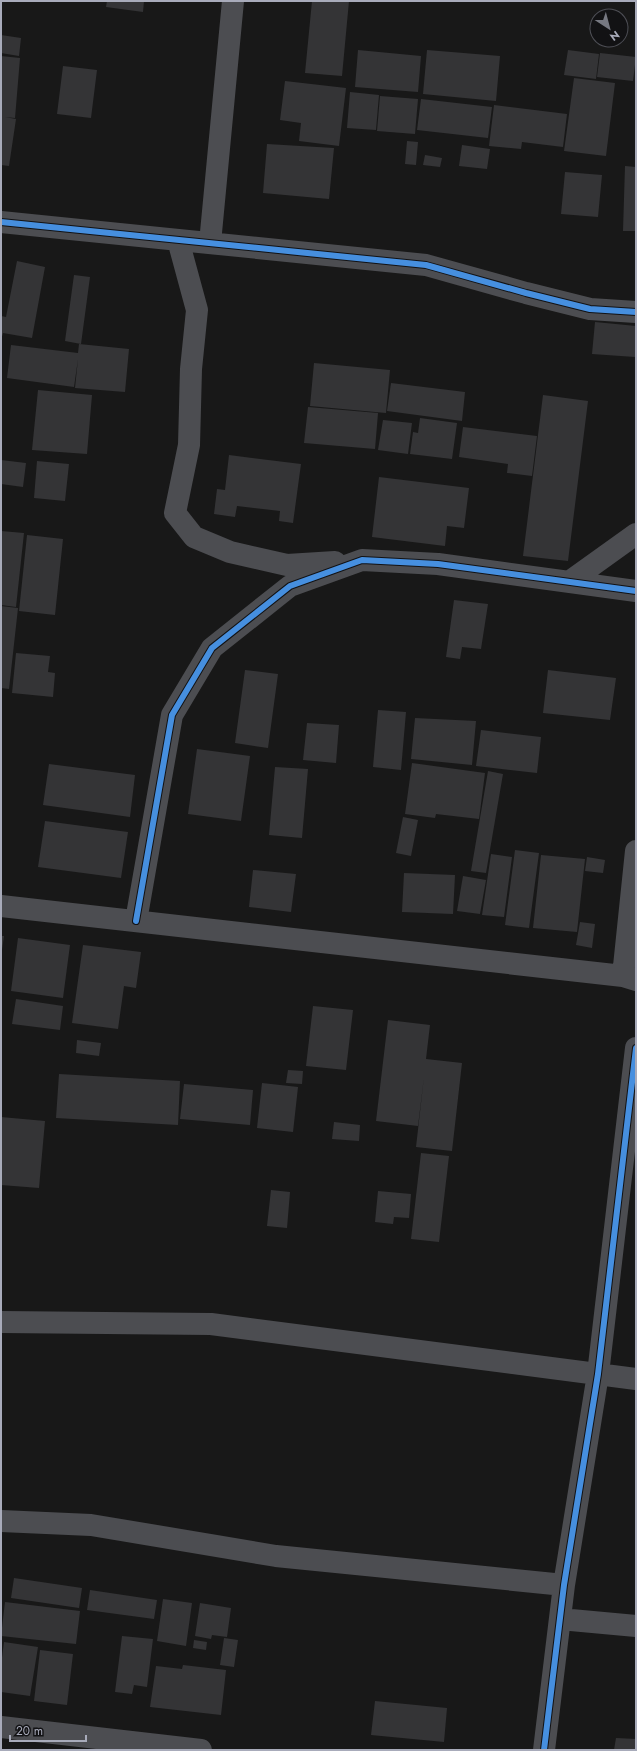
<svg xmlns="http://www.w3.org/2000/svg" width="637" height="1751" font-family="Jost,sans-serif">
	<style>
		.building { fill: #343436 }
		.lines { fill: none; stroke-linecap: round; stroke-linejoin: round }
		.minor { stroke: #4c4d51; stroke-width: 22 }
		.cycleway-casing { stroke: #121214; stroke-width: 8 }
		.cycleway { stroke: #468fdf; stroke-width: 6 }
	</style>
	<rect width="100%" height="100%" fill="#181818"/>
	<!-- building -->
	<path class="building" d="M 107,1 L 144,1 L 143,12 L 106,7 Z
		M 312,1 L 349,1 L 342,76 L 305,73 Z
		M 1,35 L 21,38 L 19,56 L 1,53 Z
		M 358,50 L 421,56 L 418,92 L 355,87 Z
		M 427,50 L 500,56 L 496,101 L 423,94 Z
		M 568,50 L 599,54 L 596,79 L 564,75 Z
		M 600,53 L 636,57 L 633,81 L 597,77 Z
		M 1,56 L 20,58 L 15,118 L 5,117 L 16,119 L 9,166 L 1,165 Z
		M 63,66 L 97,70 L 91,118 L 57,114 Z
		M 574,78 L 615,83 L 606,156 L 564,151 Z
		M 285,81 L 346,88 L 339,146 L 299,141 L 301,123 L 280,120 Z
		M 350,92 L 379,95 L 376,130 L 347,128 Z
		M 380,96 L 418,99 L 415,134 L 377,131 Z
		M 421,99 L 492,107 L 488,138 L 417,130 Z
		M 494,105 L 567,114 L 563,147 L 522,142 L 521,149 L 489,146 Z
		M 407,141 L 418,142 L 416,165 L 405,164 Z
		M 267,144 L 334,148 L 329,199 L 263,193 Z
		M 462,145 L 490,149 L 487,169 L 459,166 Z
		M 425,155 L 442,158 L 440,167 L 423,165 Z
		M 625,166 L 636,167 L 636,231 L 623,231 Z
		M 565,172 L 602,175 L 598,217 L 561,214 Z
		M 17,261 L 45,267 L 32,338 L 3,333 L 1,340 L 1,316 L 6,317 Z
		M 74,275 L 90,277 L 81,344 L 65,341 Z
		M 595,322 L 636,326 L 635,357 L 592,354 Z
		M 79,344 L 129,349 L 125,392 L 75,388 L 78,359 L 74,387 L 7,378 L 11,345 L 78,353 Z
		M 314,363 L 390,370 L 386,413 L 310,406 Z
		M 391,383 L 465,392 L 462,421 L 387,411 Z
		M 38,390 L 92,395 L 87,454 L 32,450 Z
		M 543,395 L 588,401 L 568,561 L 523,556 Z
		M 308,407 L 378,413 L 375,449 L 304,443 Z
		M 420,418 L 457,423 L 452,459 L 410,454 L 413,432 L 418,433 Z
		M 383,420 L 412,423 L 408,454 L 378,450 Z
		M 463,427 L 537,436 L 532,476 L 507,473 L 508,464 L 459,457 Z
		M 229,455 L 301,464 L 293,523 L 279,521 L 280,511 L 237,506 L 235,517 L 214,514 L 217,489 L 225,490 Z
		M 1,460 L 26,463 L 23,487 L 1,484 Z
		M 37,461 L 69,464 L 65,501 L 34,498 Z
		M 379,477 L 469,488 L 464,528 L 447,526 L 445,546 L 372,537 Z
		M 1,531 L 24,533 L 16,607 L 1,605 Z
		M 27,535 L 63,539 L 55,615 L 19,611 Z
		M 454,600 L 488,604 L 481,649 L 462,647 L 460,659 L 446,657 Z
		M 1,606 L 18,608 L 9,689 L 1,688 Z
		M 16,653 L 50,656 L 48,672 L 55,673 L 53,697 L 12,693 Z
		M 245,670 L 278,674 L 268,748 L 235,743 Z
		M 548,670 L 616,678 L 610,720 L 543,713 Z
		M 378,710 L 406,712 L 401,770 L 373,767 Z
		M 415,718 L 476,721 L 472,765 L 411,759 Z
		M 307,723 L 339,725 L 336,763 L 303,760 Z
		M 481,730 L 541,737 L 537,773 L 476,766 Z
		M 197,749 L 250,756 L 241,821 L 188,814 Z
		M 412,763 L 485,773 L 479,819 L 436,814 L 435,818 L 405,814 Z
		M 49,764 L 135,775 L 130,817 L 43,805 Z
		M 275,767 L 308,769 L 302,838 L 269,835 Z
		M 488,771 L 503,774 L 486,873 L 471,871 Z
		M 403,817 L 418,820 L 411,856 L 396,853 Z
		M 45,821 L 128,832 L 121,878 L 38,867 Z
		M 515,850 L 539,853 L 529,928 L 505,925 Z
		M 491,854 L 512,857 L 504,917 L 482,915 Z
		M 541,855 L 585,859 L 577,932 L 533,928 Z
		M 587,857 L 605,860 L 603,873 L 585,871 Z
		M 253,870 L 296,874 L 291,912 L 249,907 Z
		M 404,873 L 455,875 L 453,914 L 402,912 Z
		M 463,876 L 486,880 L 480,914 L 457,911 Z
		M 580,922 L 595,924 L 592,948 L 576,945 Z
		M 1,936 L 4,936 L 2,950 L 1,950 Z
		M 18,938 L 70,945 L 63,998 L 11,991 Z
		M 83,945 L 141,952 L 136,988 L 124,986 L 118,1029 L 72,1023 Z
		M 16,999 L 63,1006 L 60,1030 L 12,1024 Z
		M 313,1006 L 353,1010 L 346,1070 L 306,1066 Z
		M 388,1020 L 430,1025 L 426,1059 L 462,1063 L 452,1151 L 416,1147 L 424,1077 L 418,1126 L 376,1121 Z
		M 77,1040 L 101,1043 L 99,1056 L 76,1053 Z
		M 288,1070 L 303,1071 L 302,1084 L 286,1083 Z
		M 59,1074 L 180,1081 L 178,1125 L 56,1118 Z
		M 262,1083 L 298,1087 L 293,1132 L 257,1128 Z
		M 184,1084 L 253,1090 L 250,1125 L 180,1119 Z
		M 1,1117 L 45,1121 L 39,1188 L 1,1185 Z
		M 334,1122 L 360,1125 L 359,1141 L 332,1139 Z
		M 421,1153 L 449,1156 L 439,1242 L 411,1239 Z
		M 271,1190 L 290,1192 L 287,1228 L 267,1226 Z
		M 378,1191 L 411,1194 L 409,1218 L 394,1217 L 393,1224 L 375,1222 Z
		M 14,1578 L 82,1588 L 79,1608 L 11,1598 Z
		M 90,1590 L 157,1600 L 154,1619 L 87,1610 Z
		M 163,1599 L 192,1603 L 186,1646 L 157,1641 Z
		M 5,1602 L 80,1611 L 76,1644 L 1,1636 Z
		M 200,1603 L 231,1608 L 227,1637 L 212,1635 L 211,1639 L 195,1636 Z
		M 122,1636 L 153,1639 L 147,1687 L 134,1685 L 132,1694 L 115,1692 Z
		M 224,1638 L 238,1640 L 234,1667 L 220,1665 Z
		M 194,1640 L 207,1642 L 206,1650 L 193,1648 Z
		M 4,1642 L 38,1647 L 30,1696 L 1,1692 L 1,1665 Z
		M 40,1650 L 73,1654 L 67,1705 L 34,1701 Z
		M 183,1665 L 226,1670 L 221,1715 L 150,1707 L 156,1666 L 182,1669 Z
		M 375,1701 L 447,1708 L 444,1742 L 371,1735 Z
		M 616,1738 L 636,1739 L 636,1750 L 614,1750 Z"/>
	<g class="lines">
		<!-- minor -->
		<path class="minor" d="M 1,222 L 426,265 L 526,293 L 590,309 L 636,312
			M 178,240 L 197,310 L 191,369 L 189,445 L 175,513 L 194,537 L 230,552 L 287,565 L 335,562
			M 210,243 L 233,1
			M 569,582 L 636,534
			M 1,906 L 623,976 L 636,980
			M 136,921 L 172,715 L 212,648 L 290,586 L 362,560 L 438,564 L 636,591
			M 623,976 L 636,851
			M 1,1322 L 211,1324 L 636,1379
			M 1,1521 L 91,1525 L 276,1556 L 564,1585
			M 560,1619 L 636,1626
			M 1,1727 L 201,1750
			M 544,1750 L 564,1585 L 598,1374 L 636,1048"/>
		<defs>
			<path id="cycleway" d="M 1,222 L 426,265 L 526,293 L 590,309 L 636,312
				M 136,921 L 172,715 L 212,648 L 290,586 L 362,560 L 438,564 L 636,591
				M 544,1750 L 564,1585 L 598,1374 L 636,1048"/>
		</defs>
		<!-- cycleway casing -->
		<use href="#cycleway" class="cycleway-casing"/>
		<!-- cycleway -->
		<use href="#cycleway" class="cycleway"/>
	</g>
	<!-- border -->
	<rect width="637" height="1751" fill="none" stroke="#a8abba" stroke-width="4"/>
	<!-- north arrow -->
	<g transform="translate(609 28) rotate(144)"><circle r="19" fill="#121214" stroke="#4e4f56"/>
	<path d="M0-3L7 15L0 10L-7 15Z" fill="#767881"/>
	<text y="-6" font-size="11" font-weight="bold" text-anchor="middle" fill="#a8abba">N</text>
	</g>
	<!-- scale -->
	<path d="M10 1735v6h76v-6" fill="none" stroke="#a8abba" stroke-width="2"/>
	<text x="16" y="1735" font-size="12" fill="#a8abba" stroke="#121214" stroke-width="3" paint-order="stroke">20 m</text>
</svg>
